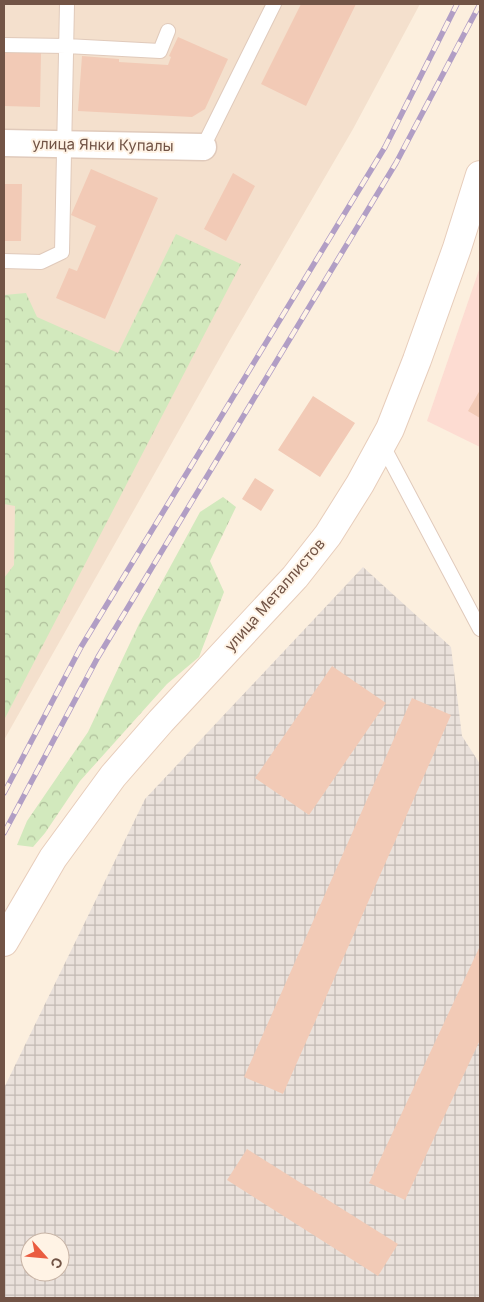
<svg xmlns="http://www.w3.org/2000/svg" width="484" height="1302" font-family="Inter,sans-serif">
	<style>
		.residential { fill: #f4e0cd }
		.commercial { fill: #fddcd2 }
		.industrial { fill: url(#industrial-grid); fill-rule: evenodd }
		.forest { fill: url(#forest-crowns) }
		.building { fill: #f2cab6 }
		.lines { fill: none; stroke-linecap: round; stroke-linejoin: round }
		.service-casing { stroke: #e0cabb; stroke-width: 16 }
		.minor-casing { stroke: #e0cabb; stroke-width: 29 }
		.secondary-casing { stroke: #e7cdbb; stroke-width: 30 }
		.service { stroke: #fff; stroke-width: 14 }
		.minor { stroke: #fff; stroke-width: 26 }
		.secondary { stroke: #fff; stroke-width: 28 }
		.rail-casing { stroke: #b19ec5; stroke-width: 5.5 }
		.rail { stroke: #fff3e5; stroke-width: 4; stroke-dasharray: 11; stroke-linecap: butt }
		.labels { text-anchor: middle; stroke-width: 4; stroke-linejoin: round; paint-order: stroke }
		.street-label { font-size: 15px; fill: #725446; stroke: #fff3e5 }
	</style>
	<defs>
		<pattern id="industrial-grid" width="8" height="8" patternUnits="userSpaceOnUse" patternTransform="scale(1.25)"><rect width="8" height="8" fill="#eae1db"/><path d="M0 4h8M4 0v8" fill="none" stroke="#c2b9b3"/></pattern>
		<pattern id="forest-crowns" width="20" height="18" patternUnits="userSpaceOnUse" patternTransform="scale(1.25)"><rect width="20" height="18" fill="#d2e9bd"/><path d="M2 6a3 3 0 1 1 6 0M12 15a3 3 0 1 1 6 0" fill="none" stroke="#afbf9b"/></pattern>
	</defs>
	<rect width="100%" height="100%" fill="#fcefde"/>
	<!-- residential -->
	<path class="residential" d="M 4,4 L 420,4 L 353,129 L 230,340 L 4,740 Z"/>
	<!-- commercial -->
	<path class="commercial" d="M 480,267 L 480,447 L 427,421 Z"/>
	<!-- industrial -->
	<path class="industrial" d="M 363,567 L 451,647 L 462,736 L 480,764 L 480,1298 L 4,1298 L 4,1088 L 145,799 ZM 30,1242 L 60,1242 L 60,1272 L 30,1272 Z"/>
	<!-- forest -->
	<path class="forest" d="M 176,234 L 241,264 L 4,720 L 4,578 L 14,565 L 15,506 L 4,504 L 4,295 L 26,293 L 37,317 L 118,353 Z
		M 223,497 L 236,507 L 210,561 L 224,592 L 199,657 L 167,684 L 80,781 L 45,833 L 33,847 L 17,845 L 27,821 L 88,732 L 139,624 L 200,512 Z"/>
	<!-- building -->
	<path class="building" d="M 301,4 L 356,4 L 306,106 L 261,84 Z
		M 178,37 L 228,59 L 205,109 L 192,117 L 78,111 L 82,56 L 119,59 L 119,62 L 168,65 L 171,57 L 169,56 Z
		M 4,53 L 41,53 L 40,107 L 4,106 Z
		M 91,169 L 158,198 L 105,319 L 56,298 L 69,268 L 77,271 L 96,226 L 71,215 Z
		M 233,173 L 255,186 L 226,241 L 204,229 Z
		M 4,184 L 22,184 L 21,241 L 4,241 Z
		M 480,390 L 480,418 L 468,411 Z
		M 313,396 L 355,423 L 320,477 L 278,450 Z
		M 255,478 L 274,490 L 261,511 L 242,499 Z
		M 332,666 L 386,703 L 309,815 L 255,778 Z
		M 412,698 L 451,715 L 283,1094 L 244,1077 Z
		M 480,946 L 480,1040 L 405,1200 L 369,1183 Z
		M 247,1149 L 398,1244 L 378,1276 L 227,1180 Z"/>
	<g class="lines">
		<defs>
			<path id="service" d="M 4,45 L 66,46 L 160,51 L 168,31
				M 203,147 L 274,4
				M 4,261 L 41,262 L 62,252 L 67,4
				M 382,444 L 480,629"/>
			<path id="minor" d="M 4,143 L 203,147"/>
			<path id="secondary" d="M 4,942 L 53,858 L 113,776 L 161,721 L 295,577 L 328,535 L 360,484 L 390,429 L 417,360 L 457,248 L 480,175"/>
		</defs>
		<!-- service casing -->
		<use href="#service" class="service-casing"/>
		<!-- minor casing -->
		<use href="#minor" class="minor-casing"/>
		<!-- secondary casing -->
		<use href="#secondary" class="secondary-casing"/>
		<!-- service -->
		<use href="#service" class="service"/>
		<!-- minor -->
		<use href="#minor" class="minor"/>
		<!-- secondary -->
		<use href="#secondary" class="secondary"/>
		<defs>
			<path id="rail" d="M 4,793 L 81,647 L 385,147 L 457,4
				M 4,833 L 98,657 L 396,163 L 480,4"/>
		</defs>
		<!-- rail casing -->
		<use href="#rail" class="rail-casing"/>
		<!-- rail -->
		<use href="#rail" class="rail"/>
	</g>
	<g class="labels">
		<!-- street labels -->
		<g class="street-label">
			<text transform="translate(103 145) rotate(1)" y="5">улица Янки Купалы</text>
			<text transform="translate(275 595) rotate(-49)" y="5">улица Металлистов</text>
		</g>
	</g>
	<!-- border -->
	<rect width="484" height="1302" fill="none" stroke="#725446" stroke-width="10"/>
	<!-- north arrow -->
	<g transform="translate(45 1257) rotate(117)"><circle r="24" fill="#fff3e5" stroke="#c7b3a5"/>
	<path d="M0-4L9 19L0 12L-9 19Z" fill="#ea5c40"/>
	<text y="-8" font-size="14" font-weight="bold" text-anchor="middle" fill="#725446">С</text>
	</g>
</svg>
